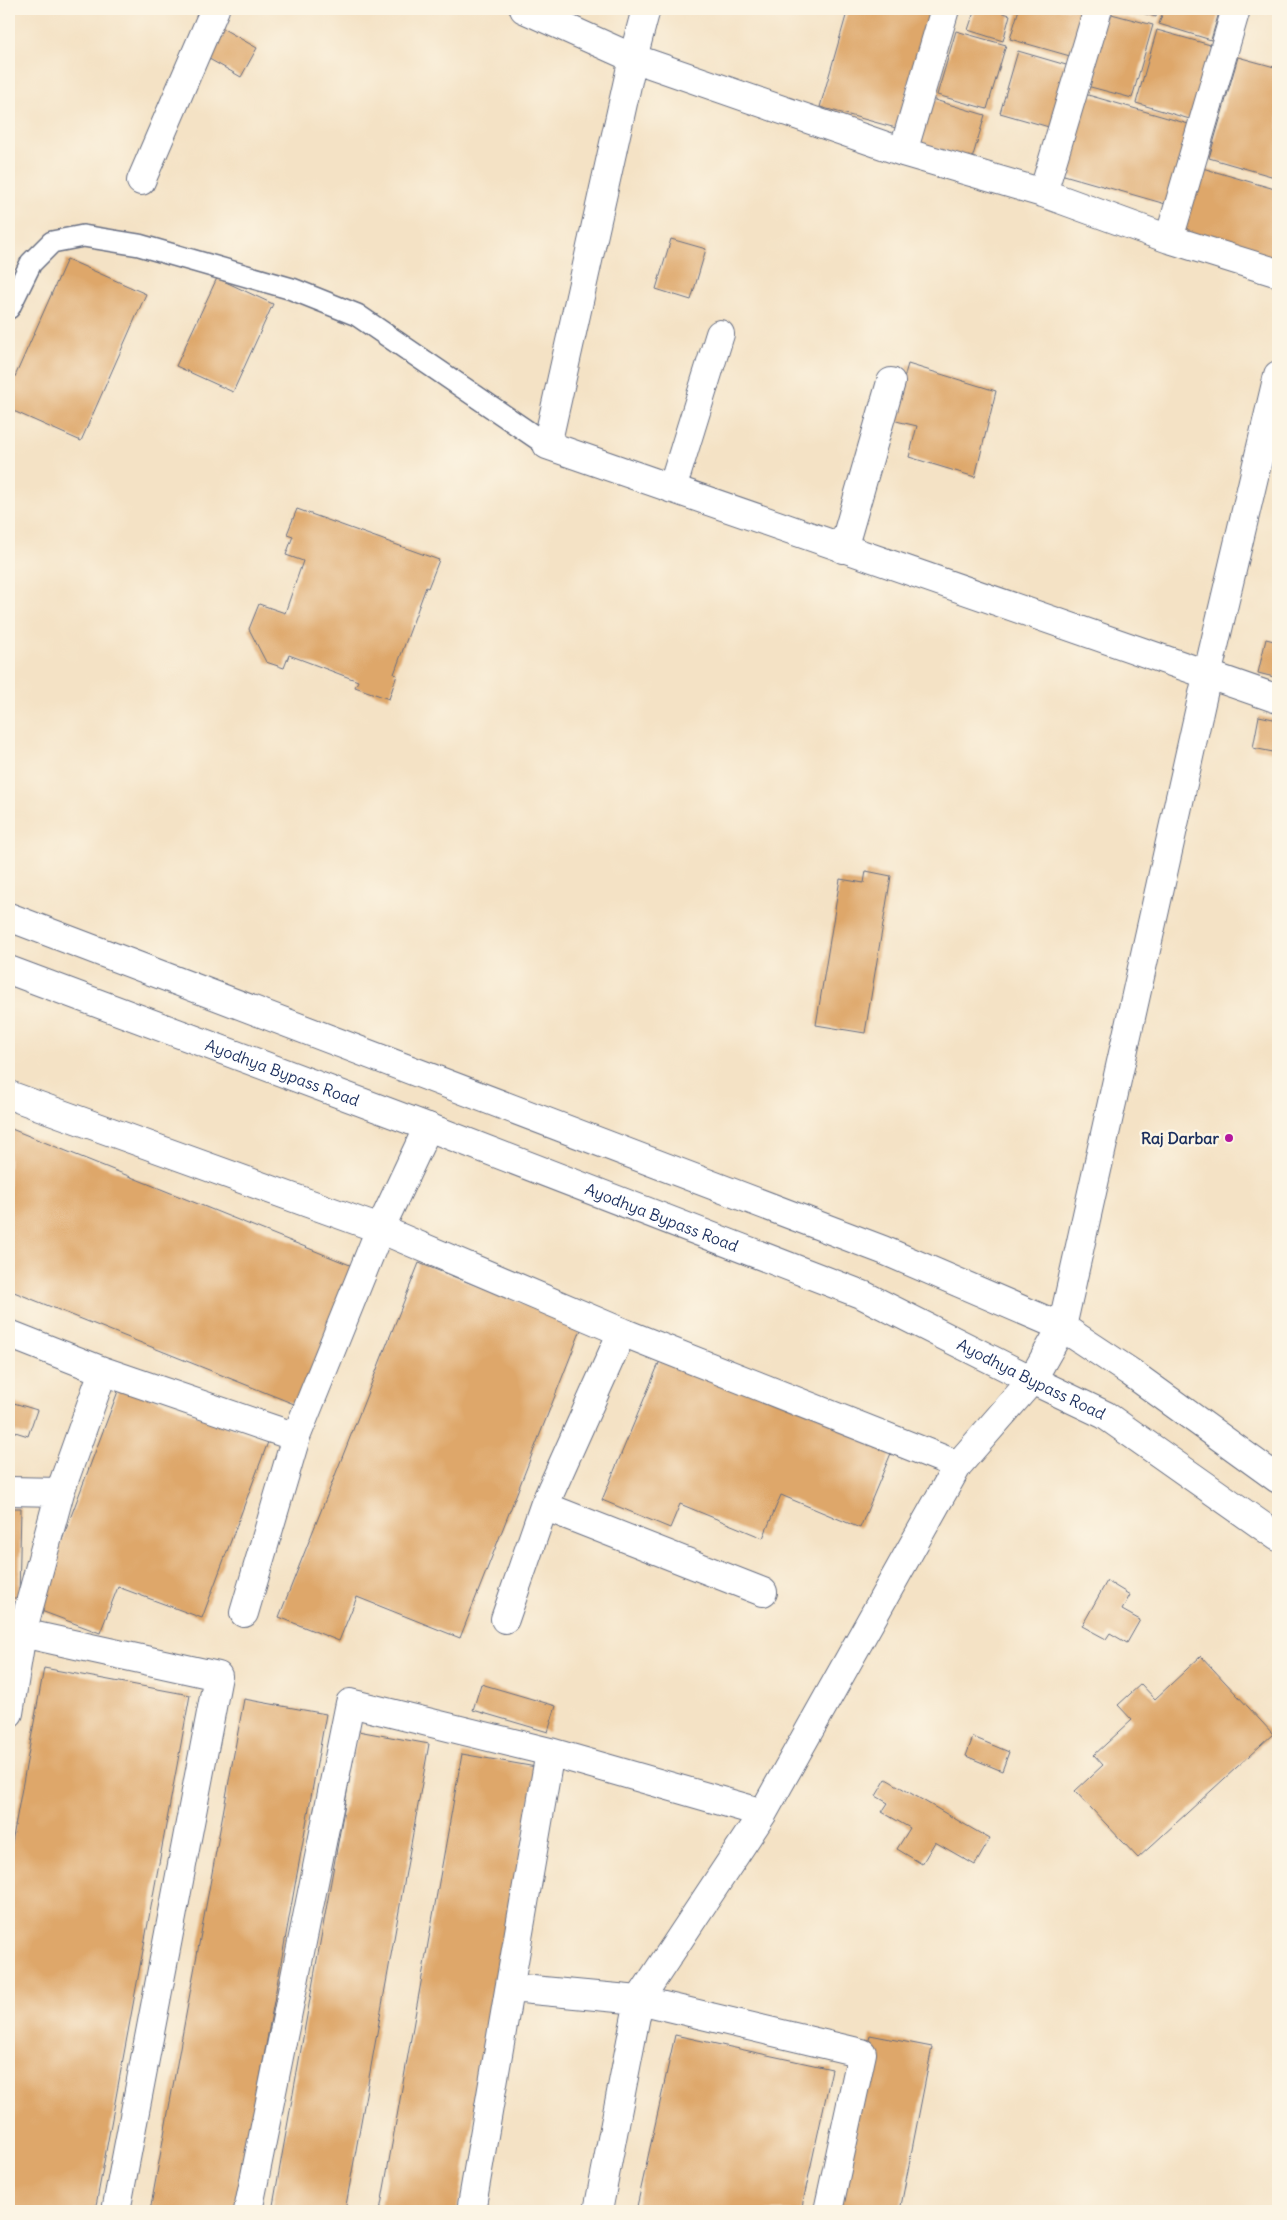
<svg xmlns="http://www.w3.org/2000/svg" width="1287" height="2220" font-family="Delius,sans-serif">
	<style>
		.building { fill: #dea76a }
		.lines { fill: none; stroke-linecap: round; stroke-linejoin: round }
		.service-casing { stroke: #676e82; stroke-width: 24 }
		.minor-casing { stroke: #676e82; stroke-width: 30 }
		.primary-casing { stroke: #676e82; stroke-width: 30 }
		.service { stroke: #fff; stroke-width: 21 }
		.minor { stroke: #fff; stroke-width: 28 }
		.primary { stroke: #fff; stroke-width: 28 }
		.poi-dot { fill: #b5179e; stroke: #fcf5e5; stroke-width: 2 }
		.labels { text-anchor: middle; stroke-width: 5; stroke-linejoin: round; paint-order: stroke }
		.street-label { font-size: 16px; fill: #1b2f5e; stroke: #fcf5e5 }
		.poi-label { font-size: 16px; font-weight: bold; fill: #1b2f5e; stroke: #fcf5e5; text-anchor: end }
	</style>
	<rect width="100%" height="100%" fill="#fcf5e5"/>
	<filter id="ink" filterUnits="userSpaceOnUse"><feTurbulence type="fractalNoise" baseFrequency=".02" numOctaves="2"/><feDisplacementMap in="SourceGraphic" scale="10" xChannelSelector="R" yChannelSelector="G"/><feConvolveMatrix kernelMatrix="1 2 1 2 8 2 1 2 1" color-interpolation-filters="sRGB"/></filter>
	<filter id="wash" filterUnits="userSpaceOnUse"><feTurbulence type="fractalNoise" baseFrequency=".0096" numOctaves="4" result="noise"/><feDisplacementMap in="SourceGraphic" scale="20" xChannelSelector="R" yChannelSelector="G"/><feGaussianBlur stdDeviation="1.12" result="paint"/><feColorMatrix in="noise" values="0 0 0 0 0 0 0 0 0 0 0 0 0 0 0 0 0 1.4 0 .05"/><feComposite in="paint" operator="in"/></filter>
	<g filter="url(#wash)">
		<rect width="100%" height="100%" fill="#f4e2c5"/>
		<g id="blocks">
			<!-- building -->
			<path class="building" d="M 848,9 L 932,9 L 896,128 L 820,107 Z
				M 975,9 L 989,9 L 1010,15 L 1003,41 L 968,30 Z
				M 1019,9 L 1091,9 L 1077,58 L 1010,39 Z
				M 1128,9 L 1158,9 L 1156,17 Z
				M 1164,9 L 1220,9 L 1211,40 L 1159,24 Z
				M 1104,12 L 1153,25 L 1132,98 L 1083,85 Z
				M 220,27 L 257,48 L 241,77 L 204,56 Z
				M 1157,30 L 1214,46 L 1193,120 L 1136,103 Z
				M 956,31 L 1006,45 L 987,109 L 937,95 Z
				M 1018,51 L 1073,67 L 1056,129 L 1000,113 Z
				M 1238,57 L 1278,68 L 1278,178 L 1209,158 Z
				M 1081,93 L 1192,125 L 1169,205 L 1057,173 Z
				M 928,98 L 985,115 L 972,159 L 915,142 Z
				M 1199,167 L 1278,190 L 1278,262 L 1180,233 Z
				M 671,239 L 706,249 L 691,300 L 656,289 Z
				M 67,259 L 146,294 L 81,441 L 9,409 L 9,390 Z
				M 217,278 L 273,304 L 233,392 L 176,366 Z
				M 908,364 L 996,391 L 975,477 L 909,457 L 917,426 L 892,420 Z
				M 297,509 L 439,560 L 428,588 L 426,587 L 394,674 L 397,675 L 389,699 L 355,687 L 358,681 L 289,655 L 284,668 L 266,662 L 249,629 L 259,604 L 285,613 L 303,561 L 286,555 L 293,536 L 287,534 Z
				M 1266,639 L 1278,642 L 1278,678 L 1258,673 Z
				M 1259,716 L 1278,720 L 1278,753 L 1253,748 Z
				M 866,871 L 891,876 L 865,1033 L 816,1025 L 840,879 L 864,883 Z
				M 9,1128 L 355,1267 L 299,1406 L 9,1290 Z
				M 419,1263 L 582,1327 L 460,1638 L 357,1597 L 339,1641 L 279,1617 Z
				M 664,1351 L 894,1446 L 860,1528 L 781,1495 L 763,1538 L 680,1504 L 670,1528 L 602,1500 Z
				M 120,1386 L 268,1442 L 202,1618 L 118,1587 L 100,1633 L 36,1609 Z
				M 14,1403 L 37,1410 L 28,1436 L 9,1430 Z
				M 9,1508 L 21,1508 L 19,1598 L 9,1598 Z
				M 1107,1581 L 1130,1595 L 1122,1610 L 1140,1620 L 1127,1643 L 1110,1633 L 1106,1639 L 1082,1626 Z
				M 1201,1656 L 1273,1734 L 1138,1858 L 1075,1791 L 1103,1765 L 1094,1755 L 1132,1720 L 1118,1705 L 1141,1684 L 1155,1699 Z
				M 44,1668 L 190,1695 L 95,2211 L 9,2211 L 9,1859 Z
				M 481,1684 L 556,1706 L 548,1732 L 473,1710 Z
				M 244,1699 L 326,1714 L 236,2211 L 150,2211 Z
				M 358,1731 L 429,1744 L 345,2211 L 272,2211 Z
				M 973,1737 L 1009,1752 L 1002,1771 L 966,1756 Z
				M 462,1754 L 536,1767 L 457,2211 L 380,2211 Z
				M 886,1779 L 990,1839 L 975,1865 L 935,1842 L 922,1864 L 897,1849 L 910,1828 L 882,1812 L 888,1803 L 876,1796 Z
				M 675,2035 L 832,2069 L 801,2211 L 636,2211 Z
				M 870,2035 L 932,2047 L 900,2211 L 836,2211 Z"/>
		</g>
	</g>
	<g filter="url(#ink)">
		<use href="#blocks" fill-opacity="0" stroke="#676e82" stroke-width="1"/>
		<g class="lines">
			<defs>
				<path id="service" d="M 9,308 L 31,263 L 52,242 L 83,236 L 139,245 L 292,289 L 357,315 L 547,445"/>
				<path id="minor" d="M 524,9 L 633,58 L 903,152 L 1043,193 L 1169,239 L 1278,273
					M 646,9 L 633,58 L 547,445 L 1278,699
					M 903,152 L 945,9
					M 141,181 L 215,9
					M 1043,193 L 1098,9
					M 1169,239 L 1236,9
					M 672,489 L 720,334
					M 843,549 L 891,382
					M 9,1095 L 380,1229 L 622,1332 L 958,1465
					M 9,1334 L 103,1371 L 296,1437
					M 9,1491 L 60,1492
					M 544,1506 L 763,1592
					M 244,1613 L 296,1437 L 380,1229 L 428,1127
					M 505,1619 L 544,1506 L 622,1332
					M 9,1632 L 22,1633 L 218,1676 L 116,2211
					M 9,1713 L 22,1633 L 60,1492 L 103,1371
					M 511,1988 L 639,2000 L 862,2053 L 828,2211
					M 248,2211 L 350,1703 L 550,1752 L 763,1813
					M 471,2211 L 550,1752
					M 598,2211 L 639,2000 L 763,1813 L 958,1465 L 1032,1380 L 1062,1327 L 1207,676 L 1278,375"/>
				<g id="primary">
					<path d="M 9,917 L 883,1250 L 1062,1327 L 1130,1372 L 1278,1479"/>
					<path id="s1" d="M 9,970 L 428,1127 L 863,1295 L 1032,1380 L 1105,1415 L 1278,1537"/>
				</g>
			</defs>
			<!-- service casing -->
			<use href="#service" class="service-casing"/>
			<!-- minor casing -->
			<use href="#minor" class="minor-casing"/>
			<!-- primary casing -->
			<use href="#primary" class="primary-casing"/>
			<!-- service -->
			<use href="#service" class="service"/>
			<!-- minor -->
			<use href="#minor" class="minor"/>
			<!-- primary -->
			<use href="#primary" class="primary"/>
		</g>
	</g>
	<!-- markers -->
	<circle class="poi-dot" cx="1229" cy="1138" r="5"/>
	<g class="labels">
		<!-- street labels -->
		<g class="street-label">
			<text dy="6" stroke="none"><textPath href="#s1" startOffset="292">Ayodhya Bypass Road</textPath></text>
			<text dy="6" stroke="none"><textPath href="#s1" startOffset="698">Ayodhya Bypass Road</textPath></text>
			<text dy="6" stroke="none"><textPath href="#s1" startOffset="1102">Ayodhya Bypass Road</textPath></text>
		</g>
		<!-- poi labels -->
		<g class="poi-label">
			<text x="1219" y="1144">Raj Darbar</text>
		</g>
	</g>
	<!-- margin -->
	<rect width="1287" height="2220" fill="none" stroke="#fcf5e5" stroke-width="30"/>
</svg>
